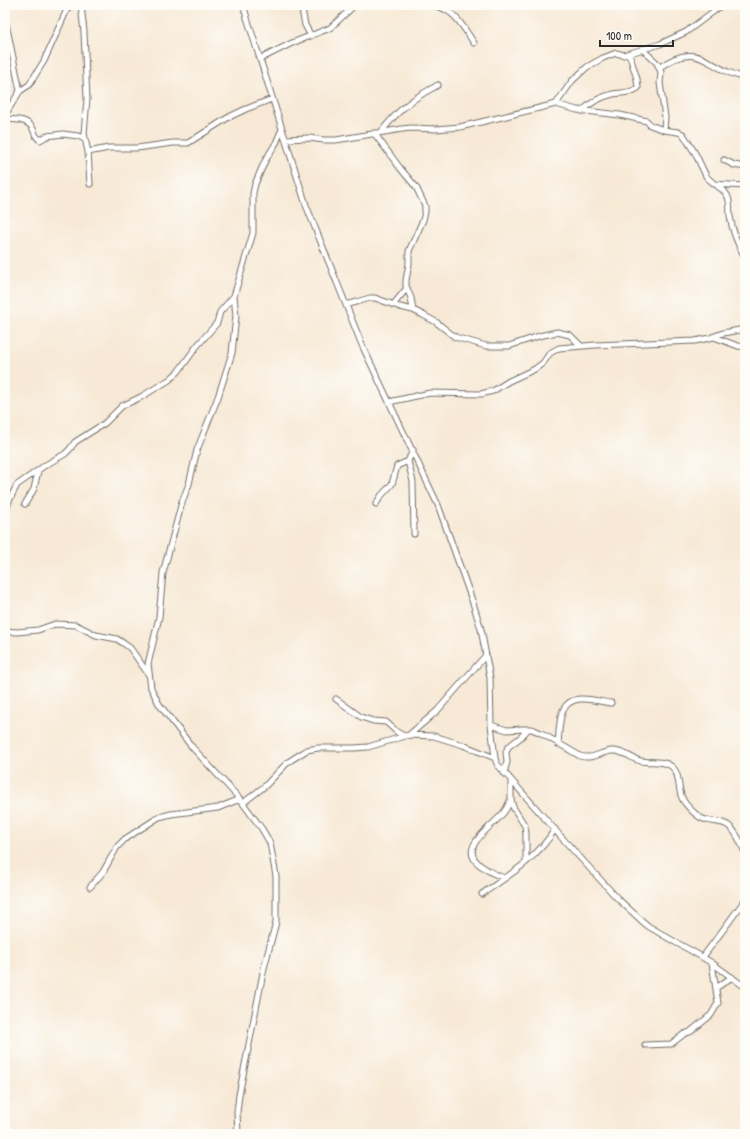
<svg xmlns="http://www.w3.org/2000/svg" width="750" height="1139" font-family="'Patrick Hand',sans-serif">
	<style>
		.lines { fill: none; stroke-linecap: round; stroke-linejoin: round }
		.minor-casing { stroke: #726e66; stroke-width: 7 }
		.minor { stroke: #fff; stroke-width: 5 }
	</style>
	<rect width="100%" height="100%" fill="#fdfcf7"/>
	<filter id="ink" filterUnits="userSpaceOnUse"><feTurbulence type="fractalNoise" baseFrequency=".025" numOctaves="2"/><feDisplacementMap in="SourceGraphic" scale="8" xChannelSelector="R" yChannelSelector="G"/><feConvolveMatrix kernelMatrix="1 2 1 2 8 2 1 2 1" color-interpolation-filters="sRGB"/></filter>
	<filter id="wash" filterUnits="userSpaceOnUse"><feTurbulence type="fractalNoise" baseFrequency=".012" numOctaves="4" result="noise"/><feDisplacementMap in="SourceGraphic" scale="16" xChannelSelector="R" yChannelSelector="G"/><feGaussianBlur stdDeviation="0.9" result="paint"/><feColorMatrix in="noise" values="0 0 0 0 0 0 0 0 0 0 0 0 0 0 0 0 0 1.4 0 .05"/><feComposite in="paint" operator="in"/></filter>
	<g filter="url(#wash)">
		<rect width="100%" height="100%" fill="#f7e9d5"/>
	</g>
	<g filter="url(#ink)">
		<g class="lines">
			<defs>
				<path id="minor" d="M 81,5 L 84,32 L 87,99 L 84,133 L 88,152 L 90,184
					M 243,5 L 306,205 L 362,345 L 438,505 L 473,603 L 481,629 L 490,678 L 491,725 L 495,758 L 497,764 L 563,839 L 618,899 L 641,920 L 648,926 L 675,942 L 690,950 L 712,963 L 745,987
					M 301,5 L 305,25 L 311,36
					M 429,5 C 454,7 461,24 474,43
					M 5,19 L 20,91 L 5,115
					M 642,49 L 657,63 L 661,72 L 660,83 L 665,117 L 664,130
					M 260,59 L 292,43 L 330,28 L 355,5
					M 660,67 C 701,38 709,72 745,77
					M 20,91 L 29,85 L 44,61 L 69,5
					M 556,104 L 572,81 L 587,67 L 603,58 L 616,53 L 624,55 L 660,44 L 686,32 L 722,5
					M 582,111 C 591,102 600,97 613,94 C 622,92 630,94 638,88 L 637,79 L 629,53
					M 5,120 C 14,119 28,119 33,129 C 35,133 35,137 40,140 L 47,136 L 63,134 L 78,136 L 85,139
					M 381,132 C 400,108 412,99 438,85
					M 374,133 L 400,168 L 416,187 L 425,206 L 425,212 L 423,220 L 409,251 L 409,264 L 406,280 L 406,286 L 411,298 L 413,310
					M 285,139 L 309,138 L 324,140 L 336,140 L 402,129 L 411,128 L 436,129 L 460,127 L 556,104 L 577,110 L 620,115 L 647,121 L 650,125 L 664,130 L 678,132 L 683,134 L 695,153 L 706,176 C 712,184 722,187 727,195 C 731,202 729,209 730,216 C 732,230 738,245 745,257
					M 88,152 L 109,148 L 137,148 L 173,143 L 188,143 L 229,117 L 246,109 L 272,99
					M 724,160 L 734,165 L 745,167
					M 714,184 L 745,186
					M 234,296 L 236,316 L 232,353 L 218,397 L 197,450 L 189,484 L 182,502 L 163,573 L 159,617 L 148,664 L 151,688 L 159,704 L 192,747 L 239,798 L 262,829 L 270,843 L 276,876 L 276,922 L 264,968 L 239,1095 L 237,1112 L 238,1134
					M 346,305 L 370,298 L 375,298 L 400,307 L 413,310 L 423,315 L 436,322 L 455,337 L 486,346 L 509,346 L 539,336 L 557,332 L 570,335 L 581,346
					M 393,305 L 407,288
					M 712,337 L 723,333 L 745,329
					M 389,402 L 430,393 L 481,394 L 493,391 L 509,381 L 535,369 L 543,363 L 550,353 L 559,348 L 595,345 L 695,341 L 714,337 L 738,346 L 745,347
					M 413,450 L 408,461 L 413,482 L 414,534
					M 25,504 L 34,489 L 38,471
					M 376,504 L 381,496 L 392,484 L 397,466 L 408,461
					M 5,513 L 9,501 L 17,485 L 47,464 L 65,454 L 70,449 L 75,442 L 105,423 L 122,406 L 141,397 L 169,380 L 178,372 L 197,346 L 217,323 L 220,312 L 234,296 L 253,233 L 253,193 L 255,184 L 265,161 L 276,143 L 282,129
					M 5,631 L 17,632 L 38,630 L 55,624 L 76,625 L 96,635 L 117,639 L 123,643 L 130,648 L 149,675
					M 336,699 L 361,717 L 373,721 L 386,722 L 397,732 L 404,736
					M 491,725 L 507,730 L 523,729 L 532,729 L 541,733 L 580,756 C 593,760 600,752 612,751 C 623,750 631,759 641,761 C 650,763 663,760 671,766 C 681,773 677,790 683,800 C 686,805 693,812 698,816 C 707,824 721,819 729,826 C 737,832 741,844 745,852
					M 409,735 L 434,736 L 463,745 L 495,758
					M 558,744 C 560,727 557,701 580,699 C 590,698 601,702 611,703
					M 504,773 L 507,762 L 506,752 L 508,747 L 521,737 L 528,729
					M 511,781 L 511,799 L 513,807 L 525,826 L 526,834 L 526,862
					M 243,803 L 265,786 L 288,762 L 307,750 L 318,748 L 354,748 L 368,747 L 409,735 L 437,711 L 486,655
					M 505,878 C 495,875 488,871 480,865 C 456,847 494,826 504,812 C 507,808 509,803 511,799
					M 90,887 L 103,872 L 117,847 L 125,839 L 159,817 L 171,814 L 218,808 L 240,799
					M 482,894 C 508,876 538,858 555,829
					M 703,957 L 745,900
					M 716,988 L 732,977
					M 645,1045 L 671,1044 L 684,1034 L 690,1032 L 711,1015 L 718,1003 L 712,963"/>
			</defs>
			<!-- minor casing -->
			<use href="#minor" class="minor-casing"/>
			<!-- minor -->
			<use href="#minor" class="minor"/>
		</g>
	</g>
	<!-- margin -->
	<rect width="750" height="1139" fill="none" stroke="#fdfcf7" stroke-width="20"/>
	<!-- scale -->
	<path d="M600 40v6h73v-6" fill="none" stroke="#2b2b2b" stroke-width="2"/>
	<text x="606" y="40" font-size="12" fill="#2b2b2b" stroke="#fdfcf7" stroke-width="3" paint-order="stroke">100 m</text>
</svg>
